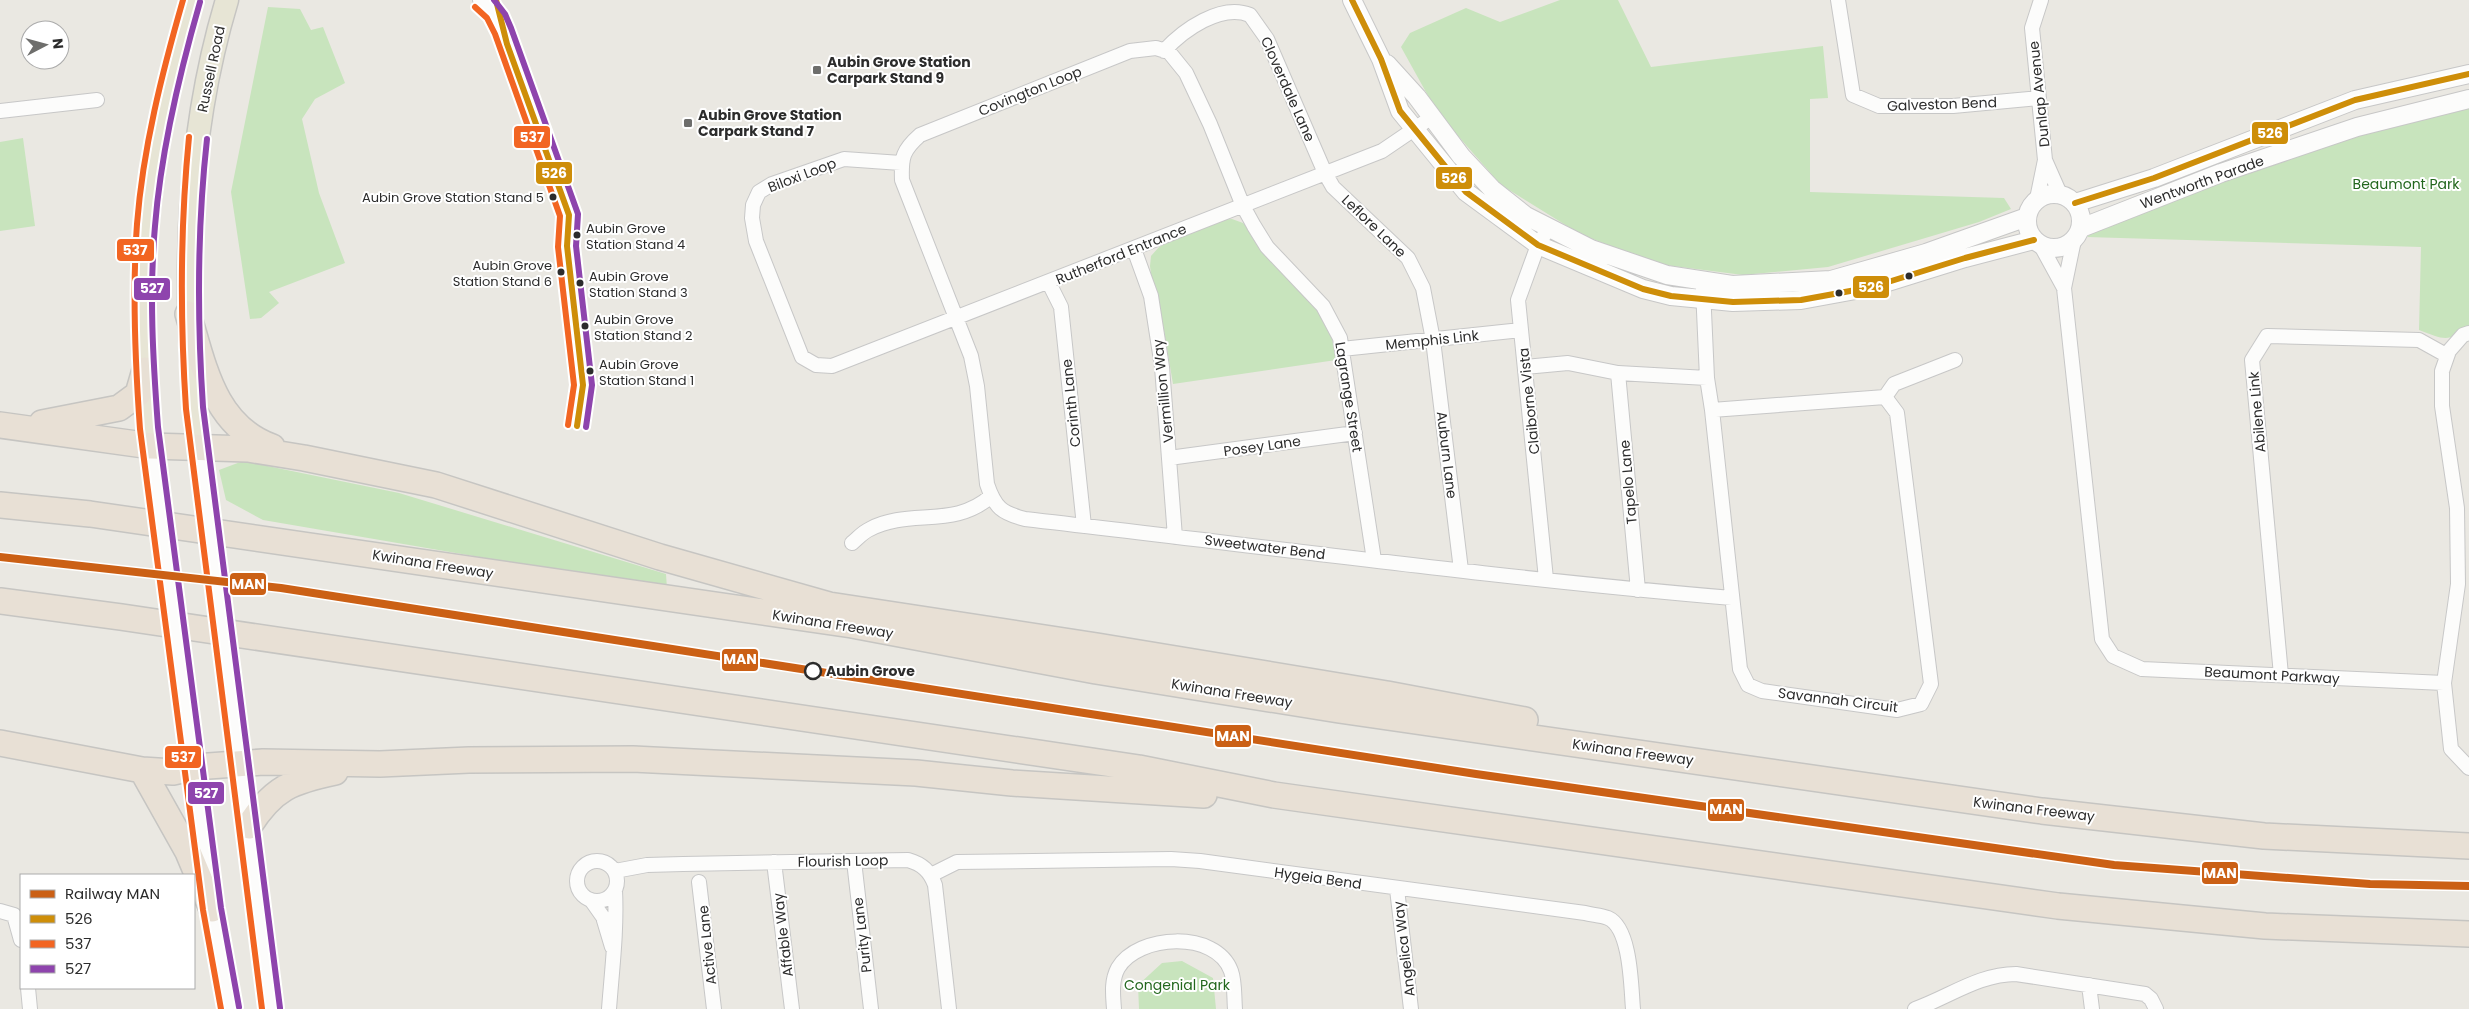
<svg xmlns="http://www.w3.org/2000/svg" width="2469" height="1009" font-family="Poppins,sans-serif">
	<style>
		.green { fill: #c8e4bd }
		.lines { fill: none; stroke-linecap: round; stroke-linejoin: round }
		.minor-casing { stroke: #c7c7c7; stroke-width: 16 }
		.tertiary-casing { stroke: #c7c7c7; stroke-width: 20 }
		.secondary-casing { stroke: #c7c7c7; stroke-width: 22 }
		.primary-casing { stroke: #c6c5c2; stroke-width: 25 }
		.motorway-casing { stroke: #c6c5c2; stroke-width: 28 }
		.minor { stroke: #fcfcfb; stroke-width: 14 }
		.tertiary { stroke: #fcfcfb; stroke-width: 18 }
		.secondary { stroke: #fcfcfb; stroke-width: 20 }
		.primary { stroke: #e7e5d5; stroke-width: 22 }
		.motorway { stroke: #e8e0d5; stroke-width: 25 }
		.secondary-bridge-casing { stroke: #c7c7c7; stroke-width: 22; stroke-linecap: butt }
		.secondary-bridge { stroke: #fcfcfb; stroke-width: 20 }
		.bus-1-casing { stroke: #fff; stroke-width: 10 }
		.bus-2-casing { stroke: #fff; stroke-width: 10 }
		.bus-3-casing { stroke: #fff; stroke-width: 10 }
		.bus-1 { stroke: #ce8e09; stroke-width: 6 }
		.bus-2 { stroke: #f26522; stroke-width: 6 }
		.bus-3 { stroke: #8e44ad; stroke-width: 6 }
		.rail-1-casing { stroke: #fff; stroke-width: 11 }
		.rail-1 { stroke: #cb6015; stroke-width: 8 }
		.poi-dot { fill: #6e6e6c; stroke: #fff; stroke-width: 2 }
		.bus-dot { fill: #2c2c2c; stroke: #fff; stroke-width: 2 }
		.stop-dot { fill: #fff; stroke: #2c2c2c; stroke-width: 2.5 }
		.labels { text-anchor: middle; stroke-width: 4; stroke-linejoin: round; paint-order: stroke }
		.bus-label { font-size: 13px; fill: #2c2c2c; stroke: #fff; text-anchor: start }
		.poi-label { font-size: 14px; font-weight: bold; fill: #2c2c2c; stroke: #fff; text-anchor: start }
		.street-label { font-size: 14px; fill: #2c2c2c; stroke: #fff }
		.park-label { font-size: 14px; fill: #23671e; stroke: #fff }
		.stop-label { font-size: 14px; font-weight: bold; fill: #2c2c2c; stroke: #fff; text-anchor: start }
		.line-badge { stroke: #fff; stroke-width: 2 }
		.badge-label { font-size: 14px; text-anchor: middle; font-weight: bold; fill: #fff }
	</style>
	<rect width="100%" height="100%" fill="#eae8e2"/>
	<!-- green -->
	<path class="green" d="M 1560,0 L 1618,0 L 1651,67 L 1823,46 L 1828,98 L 1810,99 L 1810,192 L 2004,198 L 2011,209 L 1979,222 L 1828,267 L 1743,275 L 1657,264 L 1580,234 L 1501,185 L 1437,112 L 1401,47 L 1410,33 L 1466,8 L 1500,22 Z
		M 268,7 L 300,9 L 311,30 L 323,27 L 345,83 L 315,99 L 302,119 L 319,193 L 345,263 L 269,292 L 279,303 L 261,318 L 250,319 L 231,192 Z
		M 2469,104 L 2469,325 C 2448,344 2444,339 2419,330 L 2421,247 L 2087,237 L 2098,227 L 2287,156 Z
		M 23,138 L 35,226 L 0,231 L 0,142 Z
		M 1232,219 L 1243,223 L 1249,228 L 1318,308 L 1331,333 L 1336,360 L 1173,384 L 1161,313 L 1152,281 L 1150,266 L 1151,256 L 1159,247 L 1218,220 Z
		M 243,461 L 399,493 L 666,574 L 667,589 L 263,520 L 226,500 L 219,470 Z
		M 1182,961 L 1213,978 L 1216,1009 L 1139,1009 L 1138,985 L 1162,963 Z"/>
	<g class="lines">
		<defs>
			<path id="minor" d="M 480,0 C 502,14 518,72 528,98
				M 1838,0 L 1853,95 L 1879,106 L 1953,106 L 2039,98
				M 1164,51 C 1183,30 1221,3 1250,15 L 1267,39 L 1325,173 L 1333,187 L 1408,258 L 1423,288 L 1433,340 L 1461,570
				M 0,111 L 97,100
				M 2045,160 L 2060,194
				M 901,163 L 844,159 L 772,184 L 759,192 L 753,205 L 752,218 L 756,241 L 802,357 L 816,365 L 832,366 L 1382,151 L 1432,117
				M 2037,199 L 2045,160 L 2032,28 L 2041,0
				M 2074,240 L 2064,288 L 2102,639 L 2113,656 L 2142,669 L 2444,683
				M 2040,244 L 2064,288
				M 1134,249 L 1151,296 L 1162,367 L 1175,537
				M 1049,283 L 1061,307 L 1084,526
				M 1703,289 L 1707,378 L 1712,410 L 1885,397 L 1894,384 L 1955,360
				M 2469,333 L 2463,335 L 2449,351 L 2442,371 L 2442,406 L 2457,508 L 2458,584 L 2444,683 L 2451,749 L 2469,768
				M 1342,349 L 1521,330
				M 1525,367 L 1568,363 L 1618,373 L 1707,378
				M 1618,373 L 1638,590
				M 1712,410 L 1740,669 L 1748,685 L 1762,691 L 1897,710 L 1921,704 L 1931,684 L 1897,413 L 1885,397
				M 1169,458 L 1355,433
				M 852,543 C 858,538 863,532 870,529 C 909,508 955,529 991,496
				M 1374,560 L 1340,338 L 1323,306 L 1267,247 L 1254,226 L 1243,206 L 1210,124 L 1186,73 L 1169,52 L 1156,48 L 1130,51 L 920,135 C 903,150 901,157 902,180 L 971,356 L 977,386 L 987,484 C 995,508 1002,513 1025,519 C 1261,546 1496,578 1732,598
				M 1546,579 L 1518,300 L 1538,245 L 1548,229
				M 2281,675 L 2252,360 L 2267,336 L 2419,340 L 2446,355
				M 854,861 L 871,1009
				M577 881a20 20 0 1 1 40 0a20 20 0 1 1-40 0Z
				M 774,862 L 792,1009
				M 615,871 L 647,865 L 683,864 L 908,860 C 922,864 930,871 935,885 L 949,1009
				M 931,875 L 957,862 L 1171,859 L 1200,861 L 1585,913 C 1592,915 1601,915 1608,918 C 1631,928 1631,987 1633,1009
				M 699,882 L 714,1009
				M 1397,889 L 1411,1009
				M 591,900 L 603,917 L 612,947
				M 0,911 L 14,915 L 21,940
				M 2089,985 L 2092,1009
				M 28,988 L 30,1009
				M 609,1009 C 612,969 617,930 615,890
				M 1114,1009 C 1113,995 1111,981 1118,968 C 1138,934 1216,930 1231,971 C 1235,982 1234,997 1235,1009
				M 1915,1009 C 1949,997 1979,974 2016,974 L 2145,994 L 2151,999 L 2156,1009"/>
			<path id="tertiary" d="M 1352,0 L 1381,59 L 1400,111 L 1466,192 L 1538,245 L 1643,289 L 1671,296 L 1733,302 L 1801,300 L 1872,287 L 1965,258 L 2034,240
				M 1387,64 L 1417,97 L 1461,156 L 1492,189 L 1526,216 L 1591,249 L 1667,275 L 1732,285 L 1831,280 L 1926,253 L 2027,217
				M2027 221a27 27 0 1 1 54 0a27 27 0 1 1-54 0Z
				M 2075,203 L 2154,178 L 2355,100 L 2469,74
				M 2081,228 L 2221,173 L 2357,127 L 2469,99"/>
			<path id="secondary" d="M 151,446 L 160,507
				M 198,447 L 206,507
				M 182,669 L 212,909 L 230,1009
				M 229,676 L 271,1009"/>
			<path id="primary" d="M 151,446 C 131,293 148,147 192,0
				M 198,447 C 183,297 183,146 227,0"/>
			<path id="motorway" d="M 188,314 C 204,367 214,426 272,447
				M 42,423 L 119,408 L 138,394 L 145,370
				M 0,425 L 151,446 L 248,449 L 304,458 L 436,485 L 660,557 L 829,605 L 1097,646 L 1387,694 L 1525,720
				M 0,505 L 90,514 L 852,625 L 1096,671 L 1339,710 L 2042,811 L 2264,836 L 2469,846
				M 0,601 L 121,617 L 1139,768 L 1274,795 L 2058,906 L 2265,926 L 2469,934
				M 0,743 L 142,770 L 173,772 L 195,767 L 263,762 L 380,764 L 469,760 L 633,759 L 916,773 L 1012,783 L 1204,795
				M 142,770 L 188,852 L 212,909
				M 249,826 C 273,788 292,781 335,772"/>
		</defs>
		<!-- minor casing -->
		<use href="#minor" class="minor-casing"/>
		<!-- tertiary casing -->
		<use href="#tertiary" class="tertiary-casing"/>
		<!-- secondary casing -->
		<use href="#secondary" class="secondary-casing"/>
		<!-- primary casing -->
		<use href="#primary" class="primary-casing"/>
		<!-- motorway casing -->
		<use href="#motorway" class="motorway-casing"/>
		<!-- minor -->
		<use href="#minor" class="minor"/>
		<!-- tertiary -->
		<use href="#tertiary" class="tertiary"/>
		<!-- secondary -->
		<use href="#secondary" class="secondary"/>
		<!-- primary -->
		<use href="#primary" class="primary"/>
		<!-- motorway -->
		<use href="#motorway" class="motorway"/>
		<defs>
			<path id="secondary-bridge" d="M 160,507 L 182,669
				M 206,507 L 229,676"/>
		</defs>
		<!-- secondary-bridge casing -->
		<use href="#secondary-bridge" class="secondary-bridge-casing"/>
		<!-- secondary-bridge -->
		<use href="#secondary-bridge" class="secondary-bridge"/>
		<defs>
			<path id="bus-1" d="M 496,0 L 507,44 L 569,215 L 567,246 L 583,385 L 577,426
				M 1352,0 L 1381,59 L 1400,111 L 1466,192 L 1538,245 L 1643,289 L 1671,296 L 1733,302 L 1801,300 L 1872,287 L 1965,258 L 2034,240
				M 2075,203 L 2154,178 L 2355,100 L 2469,74"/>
			<path id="bus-2" d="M 183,0 C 162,73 143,148 137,224 C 132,292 135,361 140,429 L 203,910 L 221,1009
				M 475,7 L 487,18 L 495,34 L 560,216 L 558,247 L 574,385 L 568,425
				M 189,137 C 180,228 180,318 186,409 L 262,1009"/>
			<path id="bus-3" d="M 494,0 L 505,14 L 511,28 L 578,214 L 576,246 L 592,385 L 586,427
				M 200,2 C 179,75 161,150 155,226 C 149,293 153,360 158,427 L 221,908 L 239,1007
				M 207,139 C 197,229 197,317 203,407 L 280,1008"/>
		</defs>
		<!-- bus-1 casing -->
		<use href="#bus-1" class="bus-1-casing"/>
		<!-- bus-2 casing -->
		<use href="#bus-2" class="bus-2-casing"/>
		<!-- bus-3 casing -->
		<use href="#bus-3" class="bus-3-casing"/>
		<!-- bus-1 -->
		<use href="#bus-1" class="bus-1"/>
		<!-- bus-2 -->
		<use href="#bus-2" class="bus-2"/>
		<!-- bus-3 -->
		<use href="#bus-3" class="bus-3"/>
		<defs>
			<path id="rail-1" d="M 0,557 L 281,588 L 1476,774 L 2114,865 L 2370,884 L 2469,886"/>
		</defs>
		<!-- rail-1 casing -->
		<use href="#rail-1" class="rail-1-casing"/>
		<!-- rail-1 -->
		<use href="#rail-1" class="rail-1"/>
	</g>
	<!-- markers -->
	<g class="poi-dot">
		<rect x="812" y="65" width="10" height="10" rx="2.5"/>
		<rect x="683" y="118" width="10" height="10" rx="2.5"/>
	</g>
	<g class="bus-dot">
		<circle cx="553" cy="197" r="4.5"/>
		<circle cx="577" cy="235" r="4.5"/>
		<circle cx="561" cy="272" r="4.5"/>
		<circle cx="1909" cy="276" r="4.5"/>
		<circle cx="580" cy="283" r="4.5"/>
		<circle cx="1839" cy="293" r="4.5"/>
		<circle cx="585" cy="326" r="4.5"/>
		<circle cx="590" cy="371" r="4.5"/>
	</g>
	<circle class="stop-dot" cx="813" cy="671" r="8"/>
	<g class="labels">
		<!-- bus labels -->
		<g class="bus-label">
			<text x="544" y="202" text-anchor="end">Aubin Grove Station Stand 5</text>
			<text x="586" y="233">Aubin Grove<tspan x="586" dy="16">Station Stand 4</tspan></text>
			<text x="552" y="270" text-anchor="end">Aubin Grove<tspan x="552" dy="16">Station Stand 6</tspan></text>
			<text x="589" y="281">Aubin Grove<tspan x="589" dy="16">Station Stand 3</tspan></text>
			<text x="594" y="324">Aubin Grove<tspan x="594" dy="16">Station Stand 2</tspan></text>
			<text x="599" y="369">Aubin Grove<tspan x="599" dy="16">Station Stand 1</tspan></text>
		</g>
		<!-- poi labels -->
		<g class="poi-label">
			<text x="827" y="67">Aubin Grove Station<tspan x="827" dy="16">Carpark Stand 9</tspan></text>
			<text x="698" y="120">Aubin Grove Station<tspan x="698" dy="16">Carpark Stand 7</tspan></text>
		</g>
		<!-- street labels -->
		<g class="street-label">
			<text transform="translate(211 69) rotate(-78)" y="5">Russell Road</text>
			<text transform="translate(1288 89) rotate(66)" y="5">Cloverdale Lane</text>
			<text transform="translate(1030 91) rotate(-22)" y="5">Covington Loop</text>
			<text transform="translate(2039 94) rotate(-96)" y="5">Dunlap Avenue</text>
			<text transform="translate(1942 104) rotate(-2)" y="5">Galveston Bend</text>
			<text transform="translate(802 175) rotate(-21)" y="5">Biloxi Loop</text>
			<text transform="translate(2202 182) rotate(-20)" y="5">Wentworth Parade</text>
			<text transform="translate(1374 226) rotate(44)" y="5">Leflore Lane</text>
			<text transform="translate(1121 254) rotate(-22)" y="5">Rutherford Entrance</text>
			<text transform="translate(1432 340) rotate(-6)" y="5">Memphis Link</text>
			<text transform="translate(1163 391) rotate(-96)" y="5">Vermillion Way</text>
			<text transform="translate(1349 397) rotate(81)" y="5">Lagrange Street</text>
			<text transform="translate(1529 401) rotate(-96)" y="5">Claiborne Vista</text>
			<text transform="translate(1071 403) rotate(-96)" y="5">Corinth Lane</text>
			<text transform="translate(2257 412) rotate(-95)" y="5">Abilene Link</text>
			<text transform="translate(1262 446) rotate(-8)" y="5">Posey Lane</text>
			<text transform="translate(1447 455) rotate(83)" y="5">Auburn Lane</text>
			<text transform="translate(1628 482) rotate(-95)" y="5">Tapelo Lane</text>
			<text transform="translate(1265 547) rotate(7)" y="5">Sweetwater Bend</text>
			<text transform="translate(433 564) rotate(9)" y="5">Kwinana Freeway</text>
			<text transform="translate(833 624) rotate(9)" y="5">Kwinana Freeway</text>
			<text transform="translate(2272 675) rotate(3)" y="5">Beaumont Parkway</text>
			<text transform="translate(1232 693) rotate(9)" y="5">Kwinana Freeway</text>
			<text transform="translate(1838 700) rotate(7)" y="5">Savannah Circuit</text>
			<text transform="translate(1633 752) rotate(8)" y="5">Kwinana Freeway</text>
			<text transform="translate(2034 809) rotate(7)" y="5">Kwinana Freeway</text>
			<text transform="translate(843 861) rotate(-1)" y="5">Flourish Loop</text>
			<text transform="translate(1318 878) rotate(8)" y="5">Hygeia Bend</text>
			<text transform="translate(783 935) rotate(-97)" y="5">Affable Way</text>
			<text transform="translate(862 935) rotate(-97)" y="5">Purity Lane</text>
			<text transform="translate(707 945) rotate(-96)" y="5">Active Lane</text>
			<text transform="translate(1404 949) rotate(-97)" y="5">Angelica Way</text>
		</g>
		<!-- park labels -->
		<g class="park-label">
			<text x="2406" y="189">Beaumont Park</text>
			<text x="1177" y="990">Congenial Park</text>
		</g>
		<!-- stop labels -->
		<g class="stop-label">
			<text x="826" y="676">Aubin Grove</text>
		</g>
	</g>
	<g class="line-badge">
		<rect x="2251" y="121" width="38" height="24" rx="5" fill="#ce8e09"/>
		<rect x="513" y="125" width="38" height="24" rx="5" fill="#f26522"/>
		<rect x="535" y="161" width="38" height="24" rx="5" fill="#ce8e09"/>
		<rect x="1435" y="166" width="38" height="24" rx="5" fill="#ce8e09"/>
		<rect x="116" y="238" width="39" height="24" rx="5" fill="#f26522"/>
		<rect x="1852" y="275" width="38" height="24" rx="5" fill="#ce8e09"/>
		<rect x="133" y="277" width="38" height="24" rx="5" fill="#8e44ad"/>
		<rect x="229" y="572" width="38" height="24" rx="5" fill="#cb6015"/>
		<rect x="721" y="648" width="38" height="24" rx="5" fill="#cb6015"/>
		<rect x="1214" y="724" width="38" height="24" rx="5" fill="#cb6015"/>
		<rect x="164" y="745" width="38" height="24" rx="5" fill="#f26522"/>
		<rect x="187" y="781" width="38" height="24" rx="5" fill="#8e44ad"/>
		<rect x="1707" y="798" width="38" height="24" rx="5" fill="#cb6015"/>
		<rect x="2201" y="861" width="38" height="24" rx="5" fill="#cb6015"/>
	</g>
	<g class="badge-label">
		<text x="2270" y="138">526</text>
		<text x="532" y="142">537</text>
		<text x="554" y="178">526</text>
		<text x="1454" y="183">526</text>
		<text x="135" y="255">537</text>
		<text x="1871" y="292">526</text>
		<text x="152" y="293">527</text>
		<text x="248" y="589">MAN</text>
		<text x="740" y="664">MAN</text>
		<text x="1233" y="741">MAN</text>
		<text x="183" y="762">537</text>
		<text x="206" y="798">527</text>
		<text x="1726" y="814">MAN</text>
		<text x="2220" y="878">MAN</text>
	</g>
	<!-- legend -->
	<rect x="20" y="874" width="175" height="115" fill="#ffffff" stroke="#ababab"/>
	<rect x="30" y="890" width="25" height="8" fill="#cb6015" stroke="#ababab"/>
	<text x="65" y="899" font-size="15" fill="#2c2c2c">Railway MAN</text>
	<rect x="30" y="915" width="25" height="8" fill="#ce8e09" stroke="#ababab"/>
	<text x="65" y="924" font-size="15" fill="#2c2c2c">526</text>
	<rect x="30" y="940" width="25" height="8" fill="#f26522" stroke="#ababab"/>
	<text x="65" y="949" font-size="15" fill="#2c2c2c">537</text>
	<rect x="30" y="965" width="25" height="8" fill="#8e44ad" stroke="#ababab"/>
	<text x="65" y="974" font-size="15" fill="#2c2c2c">527</text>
	<!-- north arrow -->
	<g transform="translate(45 45) rotate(84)"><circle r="24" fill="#ffffff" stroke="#ababab"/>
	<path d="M0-4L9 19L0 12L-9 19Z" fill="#6e6e6c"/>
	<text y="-8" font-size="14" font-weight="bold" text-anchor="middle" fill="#2c2c2c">N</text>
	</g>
</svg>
